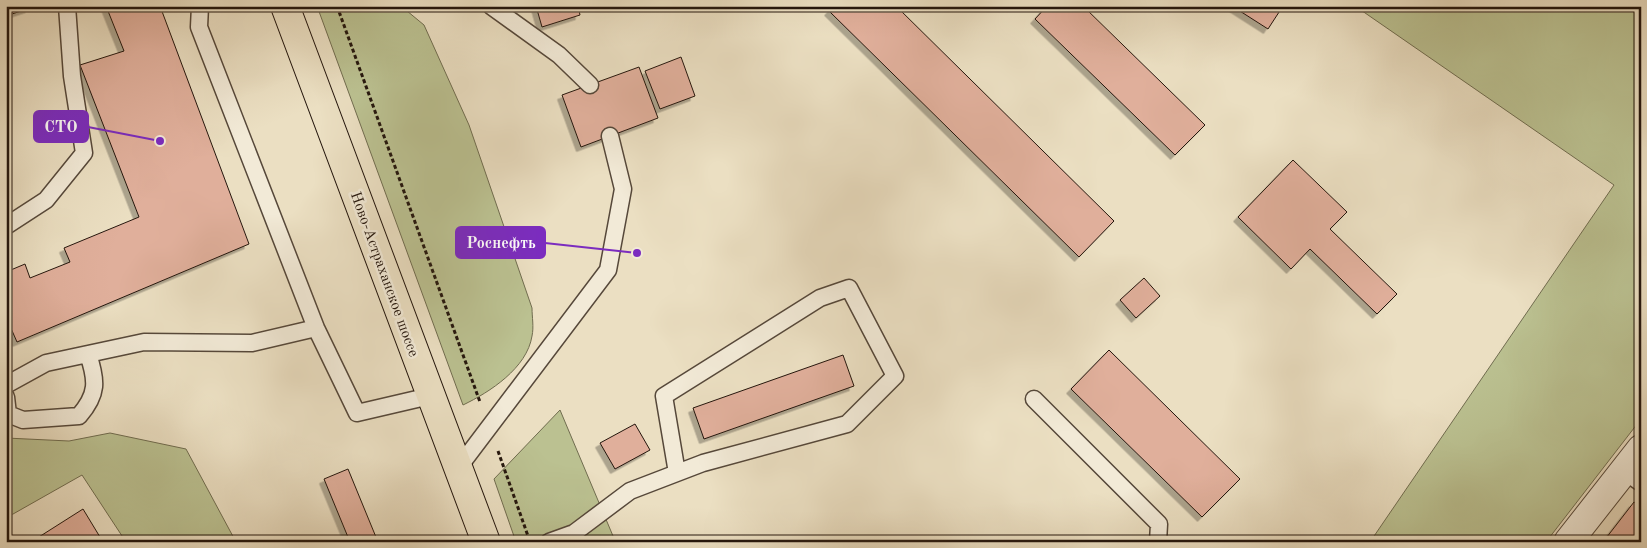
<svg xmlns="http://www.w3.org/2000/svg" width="1647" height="548" font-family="'Old Standard TT',serif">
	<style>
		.green { fill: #bbc191; stroke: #706c4f }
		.building { fill: #e0af9b; stroke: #24160d; filter: url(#shadow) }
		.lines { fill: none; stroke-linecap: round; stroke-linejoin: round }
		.service-casing { stroke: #56483a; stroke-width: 19 }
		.minor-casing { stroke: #56483a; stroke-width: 30 }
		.primary-casing { stroke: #24160d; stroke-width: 30 }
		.path { stroke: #24160d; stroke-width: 3; stroke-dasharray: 4 2.5; stroke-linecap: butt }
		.service { stroke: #f2ead7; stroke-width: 16 }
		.minor { stroke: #f2ead7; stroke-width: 28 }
		.primary { stroke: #ebdfc2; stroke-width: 28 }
		.labels { text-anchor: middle; stroke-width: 5; stroke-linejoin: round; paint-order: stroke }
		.street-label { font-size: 15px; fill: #24160d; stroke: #f2ead7 }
		.leader { fill: none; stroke: #7b2cbf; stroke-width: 2 }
		.callout-dot { fill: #7b2cbf; stroke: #f2ead7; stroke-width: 2 }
		.callout { fill: #7b2cbf; stroke: #7b2cbf; stroke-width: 2 }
		.callout-label { font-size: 16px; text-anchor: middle; font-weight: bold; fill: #fff }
	</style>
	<defs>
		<filter id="shadow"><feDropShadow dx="-4.5" dy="4.5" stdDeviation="0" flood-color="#0004"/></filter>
	</defs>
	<rect width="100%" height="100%" fill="#ebdfc2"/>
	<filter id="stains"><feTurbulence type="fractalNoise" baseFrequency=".004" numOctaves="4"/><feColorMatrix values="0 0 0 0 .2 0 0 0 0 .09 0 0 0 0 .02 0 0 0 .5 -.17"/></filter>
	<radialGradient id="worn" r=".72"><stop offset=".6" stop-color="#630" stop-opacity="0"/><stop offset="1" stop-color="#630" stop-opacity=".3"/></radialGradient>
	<!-- green -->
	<path class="green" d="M 317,6 L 401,6 L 424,25 L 469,125 L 532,308 C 532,317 534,327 532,336 C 527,368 490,392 463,405 Z
		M 1355,6 L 1641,6 L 1641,419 L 1546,542 L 1370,542 L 1614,185 Z
		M 560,410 L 613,536 L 616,542 L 516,542 L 494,479 Z
		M 110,433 L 186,449 L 236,542 L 126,542 L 82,475 L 6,518 L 6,438 L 69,441 Z"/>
	<!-- building -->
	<path class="building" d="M 6,6 L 29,6 L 30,8 L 6,16 Z
		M 106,6 L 160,6 L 249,244 L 17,342 L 6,317 L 6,272 L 25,264 L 30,278 L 70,262 L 64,248 L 139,217 L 80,65 L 124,51 Z
		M 536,6 L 578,6 L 580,15 L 542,27 Z
		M 834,6 L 896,6 L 1114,221 L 1079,257 L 829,11 Z
		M 1047,6 L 1083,6 L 1205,125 L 1175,155 L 1035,19 Z
		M 1232,6 L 1283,6 L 1268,29 Z
		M 681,57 L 695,96 L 660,109 L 645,71 Z
		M 639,67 L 658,118 L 581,147 L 562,95 Z
		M 1293,160 L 1347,212 L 1330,229 L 1397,294 L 1377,314 L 1310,249 L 1291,269 L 1238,217 Z
		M 1144,278 L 1160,296 L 1136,318 L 1120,300 Z
		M 1109,350 L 1240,479 L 1202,517 L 1071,389 Z
		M 843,355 L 854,386 L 704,439 L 693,408 Z
		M 635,424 L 650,450 L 615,469 L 600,443 Z
		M 348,469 L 378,542 L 350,542 L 324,479 Z
		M 1634,502 L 1641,507 L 1641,539 L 1638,542 L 1603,542 Z
		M 83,509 L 103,542 L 31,542 Z"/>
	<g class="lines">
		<defs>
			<path id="service" d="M 200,6 L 199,27 L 316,328 L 357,413 L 430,396
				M 491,6 L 559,55 L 590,85
				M 6,226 L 46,200 L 84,153 L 72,76 L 67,6
				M 6,385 L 46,363 L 144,342 L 252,343 L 316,328
				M 6,397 L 8,414 L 23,420 L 79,416 C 98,394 97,381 88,354
				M 1034,399 L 1159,524 L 1158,542
				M 459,467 L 608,270 L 623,189 L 610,136
				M 1624,471 L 1641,483
				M 549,542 L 574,533 L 630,491 L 703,463 L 847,424 L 895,376 L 849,288 L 820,298 L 664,396 L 677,473"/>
			<path id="minor" d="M 1568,542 L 1641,449"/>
			<path id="primary" d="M 285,6 L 486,542"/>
		</defs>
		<!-- service casing -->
		<use href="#service" class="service-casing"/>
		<!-- minor casing -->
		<use href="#minor" class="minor-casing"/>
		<!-- primary casing -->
		<use href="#primary" class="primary-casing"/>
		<!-- path -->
		<path class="path" d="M 337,6 L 480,402
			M 498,451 L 528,536"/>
		<!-- service -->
		<use href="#service" class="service"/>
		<!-- minor -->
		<use href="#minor" class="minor"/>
		<!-- primary -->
		<use href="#primary" class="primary"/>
	</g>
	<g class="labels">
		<!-- street labels -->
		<g class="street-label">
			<text transform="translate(385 274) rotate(70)" y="5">Ново-Астраханское шоссе</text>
		</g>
	</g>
	<!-- callouts -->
	<path class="leader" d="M160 141L88 127M637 253L545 243"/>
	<g class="callout-dot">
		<circle cx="160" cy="141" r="5"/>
		<circle cx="637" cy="253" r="5"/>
	</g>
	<g class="callout">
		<rect x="34" y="111" width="54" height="31" rx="5"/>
		<rect x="456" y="227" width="89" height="31" rx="5"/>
	</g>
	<g class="callout-label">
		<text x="61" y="132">СТО</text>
		<text x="501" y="248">Роснефть</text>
	</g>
	<!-- margin -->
	<rect width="1647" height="548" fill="none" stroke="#ebdfc2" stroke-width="25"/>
	<rect x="8" y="8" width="1632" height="533" fill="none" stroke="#24160d" stroke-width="2.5"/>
	<rect x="12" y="12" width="1622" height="523" fill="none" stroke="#24160d"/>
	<rect width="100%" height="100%" filter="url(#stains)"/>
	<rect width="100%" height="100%" fill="url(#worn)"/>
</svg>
